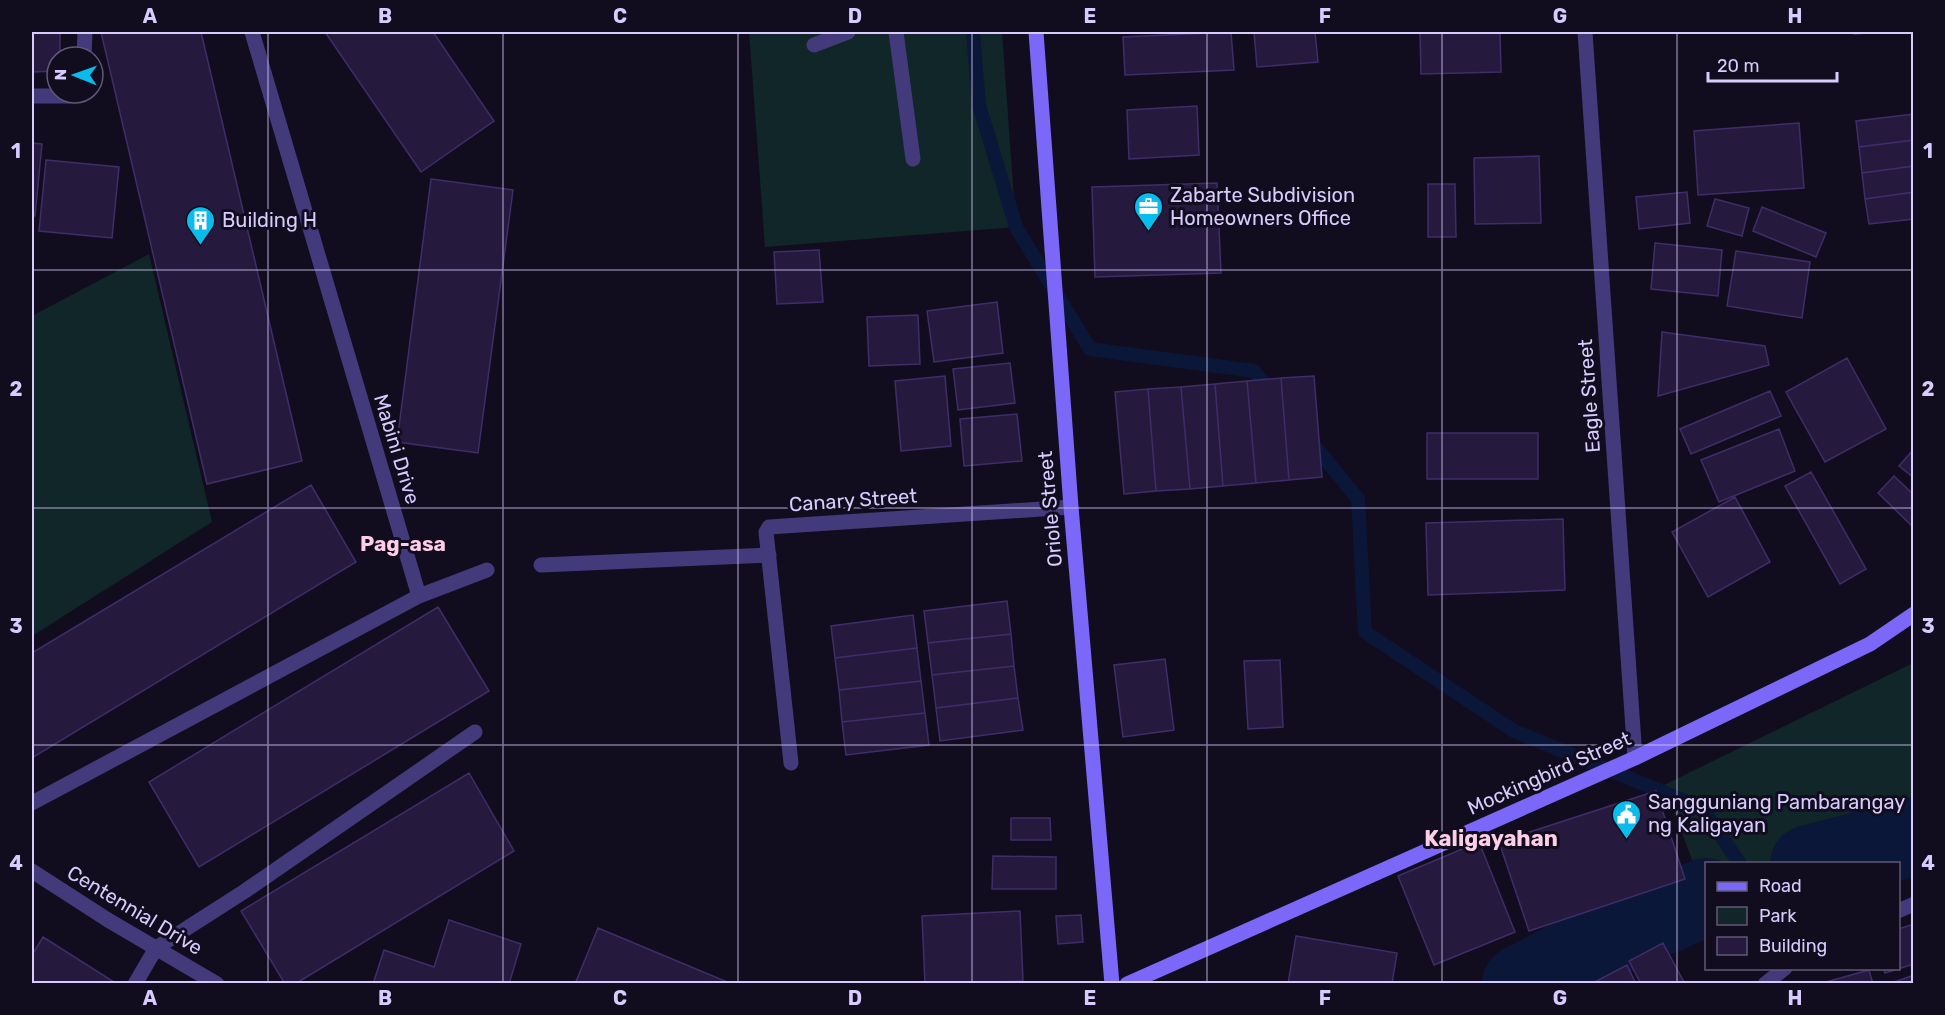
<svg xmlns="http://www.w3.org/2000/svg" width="1945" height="1015" font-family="Rubik,sans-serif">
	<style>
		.green { fill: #102628 }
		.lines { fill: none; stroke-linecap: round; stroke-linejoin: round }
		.stream { stroke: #0b1739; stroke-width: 14 }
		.river { stroke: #0b1739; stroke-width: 78 }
		.building { fill: #251a3e; stroke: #3f2d69; stroke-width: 1.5 }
		.lane { stroke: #433a7b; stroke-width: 15 }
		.street { stroke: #433a7b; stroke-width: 15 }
		.secondary { stroke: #7b67f8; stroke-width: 15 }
		.grid { fill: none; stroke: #d7ccfd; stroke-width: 1.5; stroke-opacity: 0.55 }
		.labels { text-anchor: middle; stroke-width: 6; stroke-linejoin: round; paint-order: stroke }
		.poi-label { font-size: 20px; fill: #d7ccfd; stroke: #120d1e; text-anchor: start }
		.street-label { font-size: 20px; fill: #d7ccfd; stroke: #120d1e }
		.neighbourhood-label { font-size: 21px; font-weight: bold; fill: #fdcee7; stroke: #120d1e }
		.quarter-label { font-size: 22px; font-weight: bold; fill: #fdcee7; stroke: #120d1e }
		.neatline { fill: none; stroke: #d7ccfd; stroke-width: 2 }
		.grid-label { font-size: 20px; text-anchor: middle; font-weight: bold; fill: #d7ccfd }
	</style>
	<rect width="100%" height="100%" fill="#120d1e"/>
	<!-- green -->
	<path class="green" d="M 749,32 L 1002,32 L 1016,227 L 765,247 Z
		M 149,254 L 212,522 L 32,636 L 32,316 Z
		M 1913,663 L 1913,876 L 1899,881 L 1898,864 L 1706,864 L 1706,897 L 1664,785 Z"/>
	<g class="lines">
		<!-- stream -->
		<path class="stream" d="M 973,32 L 979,105 L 1016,227 L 1090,349 L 1254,371 L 1272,394
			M 1309,439 L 1358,499 L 1365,632 L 1514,731 L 1702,808 L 1740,864"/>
		<!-- river -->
		<path class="river" d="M 1809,864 L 1914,837
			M 1521,984 L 1605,940 L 1706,897"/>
	</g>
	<!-- building -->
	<path class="building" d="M 32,32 L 60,32 L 60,57 L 57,57 L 57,71 L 32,72 Z
		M 101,32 L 201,32 L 302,461 L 207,484 Z
		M 325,32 L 433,32 L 494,121 L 421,172 Z
		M 1231,32 L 1234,70 L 1125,75 L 1123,37 Z
		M 1254,32 L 1315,32 L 1318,62 L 1257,67 Z
		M 1420,32 L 1500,32 L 1501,72 L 1421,74 Z
		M 1853,32 L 1884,32 L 1854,34 Z
		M 1197,106 L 1199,155 L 1129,159 L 1127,110 Z
		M 1914,114 L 1914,140 L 1859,147 L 1856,121 Z
		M 1799,123 L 1804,188 L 1698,195 L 1694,131 Z
		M 1914,140 L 1914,166 L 1862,173 L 1859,147 Z
		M 32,143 L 42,144 L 35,216 L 32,216 Z
		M 1539,156 L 1541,223 L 1475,224 L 1474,158 Z
		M 46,160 L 119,167 L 112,238 L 39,231 Z
		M 1914,166 L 1914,192 L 1865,199 L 1862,173 Z
		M 431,179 L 513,190 L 478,453 L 397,442 Z
		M 1217,183 L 1221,273 L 1095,277 L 1092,187 Z
		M 1428,184 L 1455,184 L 1456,237 L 1428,237 Z
		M 1687,192 L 1690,223 L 1639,229 L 1636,197 Z
		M 1914,192 L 1914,219 L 1869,224 L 1865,199 Z
		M 1715,199 L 1749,208 L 1742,236 L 1707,226 Z
		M 1762,207 L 1826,233 L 1816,257 L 1753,231 Z
		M 1655,243 L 1722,250 L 1718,296 L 1651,289 Z
		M 819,250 L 823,302 L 777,304 L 774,252 Z
		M 1736,251 L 1810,262 L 1802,318 L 1727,306 Z
		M 997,302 L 1003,353 L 934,362 L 927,311 Z
		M 918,315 L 920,364 L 869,366 L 867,317 Z
		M 1662,332 L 1765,346 L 1769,365 L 1658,396 Z
		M 1847,358 L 1886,429 L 1825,462 L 1786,392 Z
		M 1010,363 L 1015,403 L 958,410 L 953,369 Z
		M 945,376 L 951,446 L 901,451 L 895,381 Z
		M 1314,376 L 1322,477 L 1289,480 L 1281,378 Z
		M 1281,378 L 1289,480 L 1256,483 L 1247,381 Z
		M 1247,381 L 1256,483 L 1223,486 L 1215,384 Z
		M 1215,384 L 1223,486 L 1190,489 L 1181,387 Z
		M 1181,387 L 1190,489 L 1156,491 L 1148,389 Z
		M 1148,389 L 1156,491 L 1124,494 L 1115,392 Z
		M 1770,391 L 1781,416 L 1691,454 L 1680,429 Z
		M 1017,414 L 1022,461 L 964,466 L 960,419 Z
		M 1779,429 L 1795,471 L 1719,502 L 1701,460 Z
		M 1427,433 L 1538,433 L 1538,479 L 1427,479 Z
		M 1914,449 L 1914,478 L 1899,466 Z
		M 1811,472 L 1866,569 L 1840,584 L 1785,486 Z
		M 1894,476 L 1914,495 L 1914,528 L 1878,493 Z
		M 311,485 L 356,562 L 32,758 L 32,653 Z
		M 1735,497 L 1770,562 L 1708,597 L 1672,532 Z
		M 1563,519 L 1565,590 L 1428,595 L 1426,523 Z
		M 1007,601 L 1011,634 L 928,643 L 924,611 Z
		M 438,607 L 489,691 L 199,867 L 149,782 Z
		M 913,615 L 917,648 L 835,658 L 831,626 Z
		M 1011,634 L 1014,666 L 932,675 L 928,643 Z
		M 917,648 L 921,681 L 839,690 L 835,658 Z
		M 1165,659 L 1174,730 L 1123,737 L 1114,665 Z
		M 1280,660 L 1283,727 L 1248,729 L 1244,661 Z
		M 1014,666 L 1018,698 L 936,708 L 932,675 Z
		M 921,681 L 925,713 L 842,722 L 839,690 Z
		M 1018,698 L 1023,730 L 940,741 L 936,708 Z
		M 925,713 L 929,745 L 846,755 L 842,722 Z
		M 469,773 L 514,851 L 295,984 L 285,984 L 241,911 Z
		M 1656,791 L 1685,879 L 1529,931 L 1499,842 Z
		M 1011,818 L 1050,818 L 1051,840 L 1011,840 Z
		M 1479,842 L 1515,932 L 1434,965 L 1398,876 Z
		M 993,856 L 1056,857 L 1056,889 L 992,889 Z
		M 1020,911 L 1023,981 L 925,984 L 922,916 Z
		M 1081,915 L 1083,942 L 1058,944 L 1056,916 Z
		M 449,920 L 521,944 L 509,984 L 373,984 L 384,950 L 434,967 Z
		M 1914,924 L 1914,964 L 1885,973 L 1883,968 L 1898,968 L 1898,929 Z
		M 598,928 L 732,984 L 575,984 Z
		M 1296,936 L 1397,953 L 1392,984 L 1288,984 Z
		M 43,937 L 114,982 L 113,984 L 32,984 L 32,955 Z
		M 1663,943 L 1685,984 L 1641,984 L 1629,961 Z
		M 1627,965 L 1636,984 L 1591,984 Z
		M 1869,970 L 1873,984 L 1819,984 Z
		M 1914,975 L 1914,984 L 1891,984 L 1891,983 Z"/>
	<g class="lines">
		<!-- lane -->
		<path class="lane" d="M 896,32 L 913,159
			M 814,45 L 848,32
			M 541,565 L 769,555
			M 135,984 L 156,948 L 245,891 L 475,732"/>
		<!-- street -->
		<path class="street" d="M 252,32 L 419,596
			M 1585,32 L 1635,758
			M 84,57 L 85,32
			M 32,96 L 69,96 L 73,93
			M 791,763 L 766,532 L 769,527 L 1071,507
			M 32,803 L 419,596 L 487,570
			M 32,871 L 108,920 L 217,984
			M 1898,911 L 1914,904
			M 1765,984 L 1785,968"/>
		<!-- secondary -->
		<path class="secondary" d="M 1036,32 L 1071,507 L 1112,984
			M 1127,984 L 1635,758 L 1870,644 L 1914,614"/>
	</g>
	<!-- grid -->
	<path class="grid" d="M 268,32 L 268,984M 503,32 L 503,984M 738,32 L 738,984M 972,32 L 972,984M 1207,32 L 1207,984M 1442,32 L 1442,984M 1677,32 L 1677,984M 32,270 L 1914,270M 32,508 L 1914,508M 32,745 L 1914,745"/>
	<!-- icons -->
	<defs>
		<symbol id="office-pin" viewBox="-11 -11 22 30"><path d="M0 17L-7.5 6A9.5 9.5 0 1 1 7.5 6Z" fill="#0abceb" stroke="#120d1e"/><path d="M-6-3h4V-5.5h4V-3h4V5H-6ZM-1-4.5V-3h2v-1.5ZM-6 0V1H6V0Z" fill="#fff"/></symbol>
		<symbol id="building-pin" viewBox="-11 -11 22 30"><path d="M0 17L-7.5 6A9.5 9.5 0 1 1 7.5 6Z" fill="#0abceb" stroke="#120d1e"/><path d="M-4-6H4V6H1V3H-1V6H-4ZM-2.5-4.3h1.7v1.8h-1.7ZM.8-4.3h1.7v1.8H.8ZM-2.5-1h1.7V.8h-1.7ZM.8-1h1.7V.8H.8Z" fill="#fff"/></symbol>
		<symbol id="civic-pin" viewBox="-11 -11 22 30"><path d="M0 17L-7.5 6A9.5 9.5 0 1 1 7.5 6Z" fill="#0abceb" stroke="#120d1e"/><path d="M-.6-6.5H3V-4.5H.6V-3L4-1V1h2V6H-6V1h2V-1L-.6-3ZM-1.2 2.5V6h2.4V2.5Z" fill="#fff"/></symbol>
	</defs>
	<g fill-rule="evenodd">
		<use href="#office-pin" x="1132" y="190" width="33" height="45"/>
		<use href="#building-pin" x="184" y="204" width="33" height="45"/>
		<use href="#civic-pin" x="1610" y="798" width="33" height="45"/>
	</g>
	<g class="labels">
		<!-- poi labels -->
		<g class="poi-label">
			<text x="1170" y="202">Zabarte Subdivision<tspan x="1170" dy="23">Homeowners Office</tspan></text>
			<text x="222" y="227">Building H</text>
			<text x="1648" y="809">Sangguniang Pambarangay<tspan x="1648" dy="23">ng Kaligayan</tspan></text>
		</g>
		<!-- street labels -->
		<g class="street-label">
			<text transform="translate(1589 396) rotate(-94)" y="7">Eagle Street</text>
			<text transform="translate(397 449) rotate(73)" y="7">Mabini Drive</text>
			<text transform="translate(853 500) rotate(-4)" y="7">Canary Street</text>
			<text transform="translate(1050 509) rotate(-95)" y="7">Oriole Street</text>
			<text transform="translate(1549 773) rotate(-24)" y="7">Mockingbird Street</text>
			<text transform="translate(135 910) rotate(31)" y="7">Centennial Drive</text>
		</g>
		<!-- neighbourhood labels -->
		<g class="neighbourhood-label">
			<text x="403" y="551">Pag-asa</text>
		</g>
		<!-- quarter labels -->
		<g class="quarter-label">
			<text x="1491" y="846">Kaligayahan</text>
		</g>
	</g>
	<!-- border -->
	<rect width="1945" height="1015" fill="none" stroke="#120d1e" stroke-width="66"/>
	<!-- legend -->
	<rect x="1705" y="862" width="195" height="108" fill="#120d1e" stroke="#615977" stroke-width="1.5"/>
	<rect x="1717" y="882" width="30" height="9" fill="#7b67f8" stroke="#615977" stroke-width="1.5"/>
	<text x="1759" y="892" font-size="18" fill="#d7ccfd">Road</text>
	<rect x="1717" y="907" width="30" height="18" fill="#102628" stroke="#615977" stroke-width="1.5"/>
	<text x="1759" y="922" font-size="18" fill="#d7ccfd">Park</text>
	<rect x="1717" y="937" width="30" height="18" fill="#251a3e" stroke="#615977" stroke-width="1.5"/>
	<text x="1759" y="952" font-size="18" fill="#d7ccfd">Building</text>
	<!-- north arrow -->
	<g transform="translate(75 75) rotate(271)"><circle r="28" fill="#120d1e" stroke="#615977" stroke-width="1.5"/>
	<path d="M0-4.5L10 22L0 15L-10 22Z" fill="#0abceb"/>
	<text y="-9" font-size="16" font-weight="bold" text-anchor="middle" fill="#d7ccfd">N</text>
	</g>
	<!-- scale -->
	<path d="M1708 72v9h129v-9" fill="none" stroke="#d7ccfd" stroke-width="3"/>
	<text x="1717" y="72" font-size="18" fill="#d7ccfd" stroke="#120d1e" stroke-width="4.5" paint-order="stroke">20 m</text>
	<rect x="33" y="33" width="1879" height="949" class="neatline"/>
	<g class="grid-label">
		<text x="150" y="23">A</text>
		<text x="385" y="23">B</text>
		<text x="620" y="23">C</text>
		<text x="855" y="23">D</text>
		<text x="1090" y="23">E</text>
		<text x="1325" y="23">F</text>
		<text x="1560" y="23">G</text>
		<text x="1795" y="23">H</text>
		<text x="16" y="158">1</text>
		<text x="1928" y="158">1</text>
		<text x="16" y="396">2</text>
		<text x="1928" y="396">2</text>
		<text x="16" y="633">3</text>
		<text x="1928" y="633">3</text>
		<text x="16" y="870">4</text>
		<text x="1928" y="870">4</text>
		<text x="150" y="1005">A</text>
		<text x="385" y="1005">B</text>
		<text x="620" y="1005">C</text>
		<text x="855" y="1005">D</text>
		<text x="1090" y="1005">E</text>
		<text x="1325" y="1005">F</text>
		<text x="1560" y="1005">G</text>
		<text x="1795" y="1005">H</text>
	</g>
</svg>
